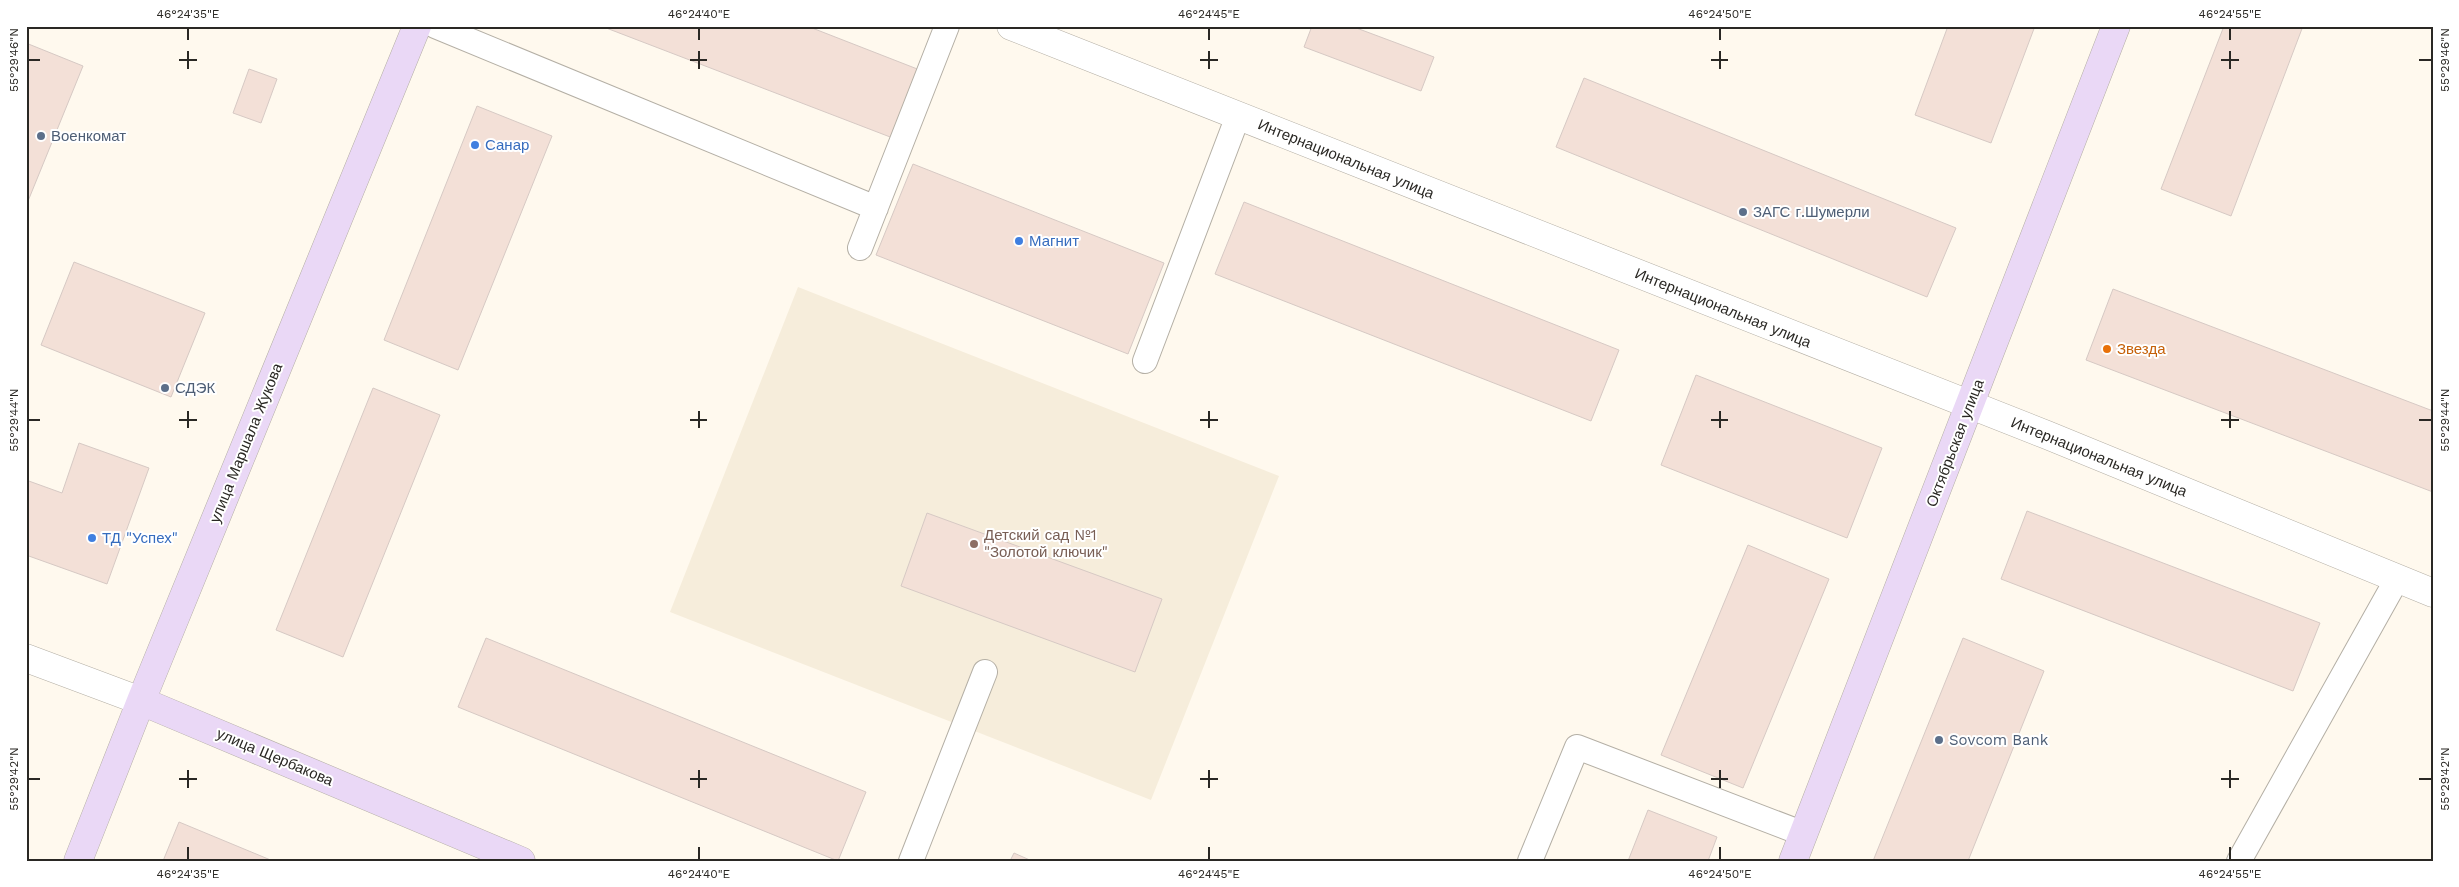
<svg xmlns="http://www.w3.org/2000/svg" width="2459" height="887" font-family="'Work Sans',sans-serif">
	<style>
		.built { fill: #f6eddb }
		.building { fill: #f3e0d7; stroke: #d6c9c4 }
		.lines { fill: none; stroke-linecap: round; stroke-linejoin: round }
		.service-casing { stroke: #b4afa5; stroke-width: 26 }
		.minor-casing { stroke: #b4afa5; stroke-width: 29 }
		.tertiary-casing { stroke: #b4afa5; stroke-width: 29 }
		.secondary-casing { stroke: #b4afa5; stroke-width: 29 }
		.service { stroke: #fff; stroke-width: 24 }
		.minor { stroke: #fff; stroke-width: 28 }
		.tertiary { stroke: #fff; stroke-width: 28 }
		.secondary { stroke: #ead8f6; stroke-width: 28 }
		.ticks { fill: none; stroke: #2a2824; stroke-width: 2 }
		.service-dot { fill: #5c6f8a; stroke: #fff; stroke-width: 2 }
		.shop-dot { fill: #3f7fe0; stroke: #fff; stroke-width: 2 }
		.food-dot { fill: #e8710a; stroke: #fff; stroke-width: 2 }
		.education-dot { fill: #8d6e63; stroke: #fff; stroke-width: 2 }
		.labels { text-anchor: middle; stroke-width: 4; stroke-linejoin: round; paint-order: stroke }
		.service-label { font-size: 15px; fill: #4e5e75; stroke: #fff; text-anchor: start }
		.shop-label { font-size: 15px; fill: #366cbe; stroke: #fff; text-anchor: start }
		.street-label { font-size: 15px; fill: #2a2824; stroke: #fff }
		.food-label { font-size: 15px; fill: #c56008; stroke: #fff; text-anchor: start }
		.education-label { font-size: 15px; fill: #785e54; stroke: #fff; text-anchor: start }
		.neatline { fill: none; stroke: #2a2824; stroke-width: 2 }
		.ticks-label { font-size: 12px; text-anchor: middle; fill: #2a2824 }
	</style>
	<rect width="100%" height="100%" fill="#fff9ee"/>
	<!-- built -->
	<path class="built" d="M 798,287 L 1279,476 L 1151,800 L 670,612 Z"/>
	<!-- building -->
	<path class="building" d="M 601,26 L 807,26 L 925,72 L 898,140 Z
		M 1312,26 L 1351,26 L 1434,57 L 1421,91 L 1304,47 Z
		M 1948,26 L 2035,26 L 1991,143 L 1915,115 Z
		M 2224,26 L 2303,26 L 2231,216 L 2161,189 Z
		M 26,43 L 83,66 L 26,206 Z
		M 249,69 L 277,79 L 261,123 L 233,113 Z
		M 1584,78 L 1956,228 L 1927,297 L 1556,147 Z
		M 477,106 L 552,136 L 458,370 L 384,340 Z
		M 913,164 L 1164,263 L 1128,354 L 876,255 Z
		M 1244,202 L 1619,350 L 1591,421 L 1215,274 Z
		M 74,262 L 205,313 L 171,397 L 41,345 Z
		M 2113,289 L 2433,411 L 2433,492 L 2086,360 Z
		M 1696,375 L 1882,448 L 1847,538 L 1661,465 Z
		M 373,388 L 440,415 L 343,657 L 276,630 Z
		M 79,443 L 149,468 L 107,584 L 26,555 L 26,480 L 62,493 Z
		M 2027,511 L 2320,623 L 2293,691 L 2001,579 Z
		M 927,513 L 1162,599 L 1135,672 L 901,586 Z
		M 1748,545 L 1829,579 L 1743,788 L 1661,755 Z
		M 486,638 L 866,792 L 838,861 L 458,707 Z
		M 1963,638 L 2044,671 L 1968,861 L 1873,861 Z
		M 1648,810 L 1717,837 L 1708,861 L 1628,861 Z
		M 179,822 L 273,861 L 163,861 Z
		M 1014,853 L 1032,861 L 1010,861 Z"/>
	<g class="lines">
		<defs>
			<path id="service" d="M 435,26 L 876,208
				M 860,248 L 947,26
				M 1145,361 L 1238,116
				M 911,861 L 985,672
				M 1530,861 L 1577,747 L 1804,834
				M 2239,861 L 2397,579"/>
			<path id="minor" d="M 1011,26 L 2047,435 L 2433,593"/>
			<path id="tertiary" d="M 26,658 L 141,701"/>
			<path id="secondary" d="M 141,701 L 521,861
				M 78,861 L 141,701 L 417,26
				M 1793,861 L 2116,26"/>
		</defs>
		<!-- service casing -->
		<use href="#service" class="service-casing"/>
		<!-- minor casing -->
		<use href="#minor" class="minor-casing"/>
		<!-- tertiary casing -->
		<use href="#tertiary" class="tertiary-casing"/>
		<!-- secondary casing -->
		<use href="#secondary" class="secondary-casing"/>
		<!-- service -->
		<use href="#service" class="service"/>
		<!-- minor -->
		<use href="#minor" class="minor"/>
		<!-- tertiary -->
		<use href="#tertiary" class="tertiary"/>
		<!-- secondary -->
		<use href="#secondary" class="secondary"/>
	</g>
	<!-- ticks -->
	<path class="ticks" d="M 188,28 L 188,40M 699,28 L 699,40M 1209,28 L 1209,40M 1720,28 L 1720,40M 2230,28 L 2230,40M 188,51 L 188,69M 699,51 L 699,69M 1209,51 L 1209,69M 1720,51 L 1720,69M 2230,51 L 2230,69M 28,60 L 40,60M 179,60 L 197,60M 690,60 L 707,60M 1200,60 L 1218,60M 1711,60 L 1728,60M 2221,60 L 2239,60M 2419,60 L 2432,60M 188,411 L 188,428M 699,411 L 699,428M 1209,411 L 1209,428M 1720,411 L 1720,428M 2230,411 L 2230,428M 28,420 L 40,420M 179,420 L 197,420M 690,420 L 707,420M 1200,420 L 1218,420M 1711,420 L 1728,420M 2221,420 L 2239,420M 2419,420 L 2432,420M 188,770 L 188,788M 699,770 L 699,788M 1209,770 L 1209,788M 1720,770 L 1720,788M 2230,770 L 2230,788M 28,779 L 40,779M 179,779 L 197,779M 690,779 L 707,779M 1200,779 L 1218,779M 1711,779 L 1728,779M 2221,779 L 2239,779M 2419,779 L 2432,779M 188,847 L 188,860M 699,847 L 699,860M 1209,847 L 1209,860M 1720,847 L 1720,860M 2230,847 L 2230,860"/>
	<!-- markers -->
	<g class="service-dot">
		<circle cx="41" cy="136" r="5"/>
		<circle cx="1743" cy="212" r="5"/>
		<circle cx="165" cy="388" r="5"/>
		<circle cx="1939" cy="740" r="5"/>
	</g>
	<g class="shop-dot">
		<circle cx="475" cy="145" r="5"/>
		<circle cx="1019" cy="241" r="5"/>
		<circle cx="92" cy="538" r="5"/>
	</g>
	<circle class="food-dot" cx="2107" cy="349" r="5"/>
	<circle class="education-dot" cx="974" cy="544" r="5"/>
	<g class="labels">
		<!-- service labels -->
		<g class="service-label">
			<text x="51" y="141">Военкомат</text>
			<text x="1753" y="217">ЗАГС г.Шумерли</text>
			<text x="175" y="393">СДЭК</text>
			<text x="1949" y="745">Sovcom Bank</text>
		</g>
		<!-- shop labels -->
		<g class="shop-label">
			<text x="485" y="150">Санар</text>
			<text x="1029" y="246">Магнит</text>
			<text x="102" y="543">ТД "Успех"</text>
		</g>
		<!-- street labels -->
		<g class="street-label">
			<text transform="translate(1346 159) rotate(22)" y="5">Интернациональная улица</text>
			<text transform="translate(1723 308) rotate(22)" y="5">Интернациональная улица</text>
			<text transform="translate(246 443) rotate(-68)" y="5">улица Маршала Жукова</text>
			<text transform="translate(1955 443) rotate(-69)" y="5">Октябрьская улица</text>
			<text transform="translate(2099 457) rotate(22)" y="5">Интернациональная улица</text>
			<text transform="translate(275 757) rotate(23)" y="5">улица Щербакова</text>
		</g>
		<!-- food labels -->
		<g class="food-label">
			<text x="2117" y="354">Звезда</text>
		</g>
		<!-- education labels -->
		<g class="education-label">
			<text x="984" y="540">Детский сад №1<tspan x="984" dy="17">"Золотой ключик"</tspan></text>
		</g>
	</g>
	<!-- border -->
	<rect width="2459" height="887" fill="none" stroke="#ffffff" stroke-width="55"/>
	<rect x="28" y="28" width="2404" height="832" class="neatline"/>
	<g class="ticks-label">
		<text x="188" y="18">46°24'35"E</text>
		<text x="699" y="18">46°24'40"E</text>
		<text x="1209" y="18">46°24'45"E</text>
		<text x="1720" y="18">46°24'50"E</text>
		<text x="2230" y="18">46°24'55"E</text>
		<text transform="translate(14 60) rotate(-90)" y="4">55°29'46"N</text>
		<text transform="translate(2445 60) rotate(-90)" y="4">55°29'46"N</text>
		<text transform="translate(14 420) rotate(-90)" y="4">55°29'44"N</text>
		<text transform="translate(2445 420) rotate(-90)" y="4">55°29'44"N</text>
		<text transform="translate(14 779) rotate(-90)" y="4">55°29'42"N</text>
		<text transform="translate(2445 779) rotate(-90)" y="4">55°29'42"N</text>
		<text x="188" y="878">46°24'35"E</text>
		<text x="699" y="878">46°24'40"E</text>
		<text x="1209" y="878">46°24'45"E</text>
		<text x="1720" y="878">46°24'50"E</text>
		<text x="2230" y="878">46°24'55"E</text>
	</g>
</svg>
